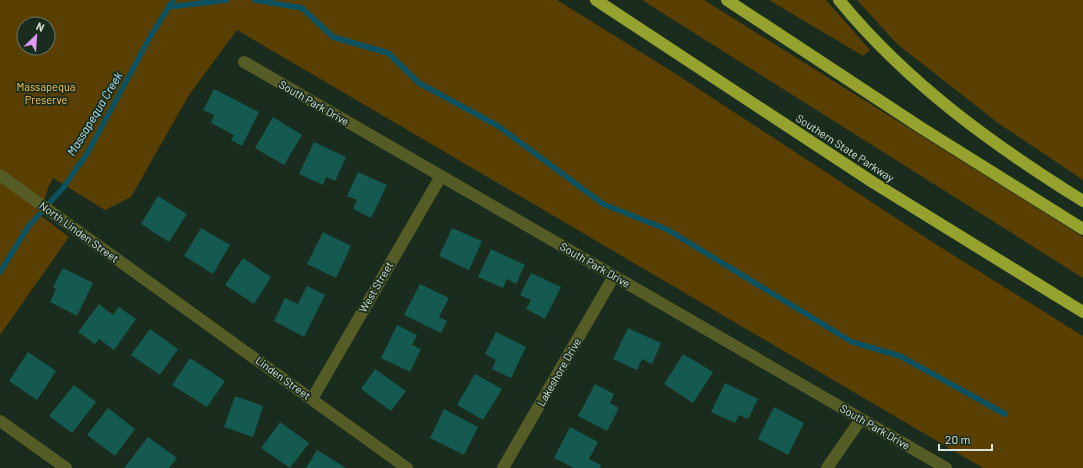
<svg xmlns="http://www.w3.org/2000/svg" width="1083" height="468" font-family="Barlow,sans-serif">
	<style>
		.green { fill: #593f02; fill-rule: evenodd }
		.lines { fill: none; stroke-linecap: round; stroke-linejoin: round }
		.stream { stroke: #0b5160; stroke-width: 5.5 }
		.building { fill: #155a51 }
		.minor { stroke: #555c26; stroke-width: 12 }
		.highway { stroke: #95a22d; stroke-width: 12 }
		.labels { text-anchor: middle; stroke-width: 3.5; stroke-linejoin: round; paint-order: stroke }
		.park-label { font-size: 11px; fill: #fec656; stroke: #192c1d }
		.street-label { font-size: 11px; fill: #d8e4d9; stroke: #192c1d }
		.water-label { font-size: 12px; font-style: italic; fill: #b2e6f4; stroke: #192c1d }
	</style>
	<rect width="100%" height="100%" fill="#192c1d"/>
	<!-- green -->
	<path class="green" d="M 0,0 L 557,0 L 676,74 L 937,245 L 1083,336 L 1083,468 L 983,468 L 237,30 L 189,95 L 131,197 L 105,210 L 53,178 L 48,188 L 40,215 L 69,237 L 0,335 ZM 24,24 L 48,24 L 48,48 L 24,48 Z
		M 642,0 L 704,0 L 1083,237 L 1083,278 Z
		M 769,0 L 826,0 L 870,50 L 863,56 Z
		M 857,0 L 1083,0 L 1083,180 L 998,123 L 897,44 Z"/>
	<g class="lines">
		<!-- stream -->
		<path class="stream" d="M 255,0 L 302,8 L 333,37 L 388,53 L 419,83 L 498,126 L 603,204 L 668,230 L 852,342 L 900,356 L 1005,414
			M 168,7 L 227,0
			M 0,272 L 28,227 L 63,188 L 88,152 L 150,37 L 173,0"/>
	</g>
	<!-- building -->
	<path class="building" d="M 214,89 L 259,112 L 242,146 L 231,140 L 234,135 L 211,123 L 214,115 L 203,110 Z
		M 273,117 L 302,135 L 284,165 L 255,148 Z
		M 314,142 L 346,157 L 335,181 L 326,177 L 323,185 L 299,174 Z
		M 358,172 L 387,185 L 371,218 L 353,209 L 357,200 L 347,196 Z
		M 158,196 L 187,214 L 169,242 L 141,224 Z
		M 201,228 L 230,245 L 213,274 L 184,256 Z
		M 452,228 L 482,241 L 469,270 L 439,256 Z
		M 323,232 L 351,246 L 336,278 L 307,264 Z
		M 491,249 L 525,265 L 516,284 L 507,279 L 503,288 L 478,277 Z
		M 243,258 L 271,277 L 254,304 L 225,285 Z
		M 63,268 L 93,283 L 77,316 L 50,302 L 56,289 L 53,287 Z
		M 531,273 L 561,287 L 545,319 L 526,309 L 531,300 L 520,295 Z
		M 420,284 L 449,298 L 439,317 L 447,321 L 441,333 L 404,315 Z
		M 307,286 L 325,295 L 304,337 L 274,321 L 285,298 L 298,304 Z
		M 99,304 L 113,315 L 119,307 L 136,319 L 114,350 L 99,339 L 95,344 L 78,332 Z
		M 397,325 L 417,335 L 412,345 L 421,349 L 410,372 L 381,358 Z
		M 628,328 L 661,343 L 652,364 L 642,359 L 637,370 L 613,359 Z
		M 150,329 L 178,349 L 160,375 L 131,355 Z
		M 496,332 L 526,347 L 511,378 L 492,369 L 496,360 L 485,354 Z
		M 28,352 L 56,371 L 37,400 L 9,381 Z
		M 683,354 L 713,372 L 693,403 L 664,384 Z
		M 190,358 L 225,381 L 207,407 L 172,385 Z
		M 375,369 L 406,391 L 391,411 L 361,389 Z
		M 475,374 L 502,389 L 483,420 L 457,405 Z
		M 725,383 L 758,399 L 748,419 L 739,415 L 735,423 L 711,412 Z
		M 595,384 L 614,394 L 610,403 L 619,408 L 607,431 L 578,416 Z
		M 74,385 L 96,402 L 72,433 L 49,416 Z
		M 235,396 L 263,406 L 253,437 L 224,427 Z
		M 774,407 L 804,423 L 788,455 L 758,439 Z
		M 108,408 L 135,429 L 115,456 L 87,435 Z
		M 444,409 L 478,427 L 464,455 L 430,438 Z
		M 280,422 L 309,443 L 290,468 L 261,448 Z
		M 570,427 L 598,442 L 589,459 L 601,465 L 600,468 L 574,468 L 554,458 Z
		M 148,437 L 177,458 L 169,468 L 124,468 Z
		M 317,450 L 346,468 L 306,468 Z"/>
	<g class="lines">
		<!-- minor -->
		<path class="minor" d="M 244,62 L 946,468
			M 0,175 L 407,468
			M 312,399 L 441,176
			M 0,421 L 66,468
			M 503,468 L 614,276
			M 827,468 L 861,419"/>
		<!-- highway -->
		<path class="highway" d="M 596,0 L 874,183 L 1083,312
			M 727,0 L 920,127 L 1083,229
			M 839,0 C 907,83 993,145 1083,201"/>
	</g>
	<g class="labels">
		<!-- park labels -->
		<g class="park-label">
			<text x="46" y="91">Massapequa<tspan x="46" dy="13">Preserve</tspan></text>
		</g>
		<!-- street labels -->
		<g class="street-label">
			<text transform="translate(314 103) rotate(30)" y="4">South Park Drive</text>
			<text transform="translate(845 148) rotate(33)" y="4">Southern State Parkway</text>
			<text transform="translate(79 232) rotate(36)" y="4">North Linden Street</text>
			<text transform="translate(595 265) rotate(30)" y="4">South Park Drive</text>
			<text transform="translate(376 287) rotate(-60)" y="4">West Street</text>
			<text transform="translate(559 372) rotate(-60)" y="4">Lakeshore Drive</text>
			<text transform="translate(283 378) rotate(36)" y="4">Linden Street</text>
			<text transform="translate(875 427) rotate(30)" y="4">South Park Drive</text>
		</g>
		<!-- water labels -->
		<g class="water-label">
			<text transform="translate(95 114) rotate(-59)" y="4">Massapequa Creek</text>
		</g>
	</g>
	<!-- north arrow -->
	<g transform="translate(36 36) rotate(25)"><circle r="19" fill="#192c1d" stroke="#657668"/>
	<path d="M0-3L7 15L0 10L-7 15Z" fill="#dd99f3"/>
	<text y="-6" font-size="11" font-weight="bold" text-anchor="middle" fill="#d8e4d9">N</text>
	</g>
	<!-- scale -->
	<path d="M939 444v6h53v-6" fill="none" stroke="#d8e4d9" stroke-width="2"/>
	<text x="945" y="444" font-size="12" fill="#d8e4d9" stroke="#192c1d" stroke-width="3" paint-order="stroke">20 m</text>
</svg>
